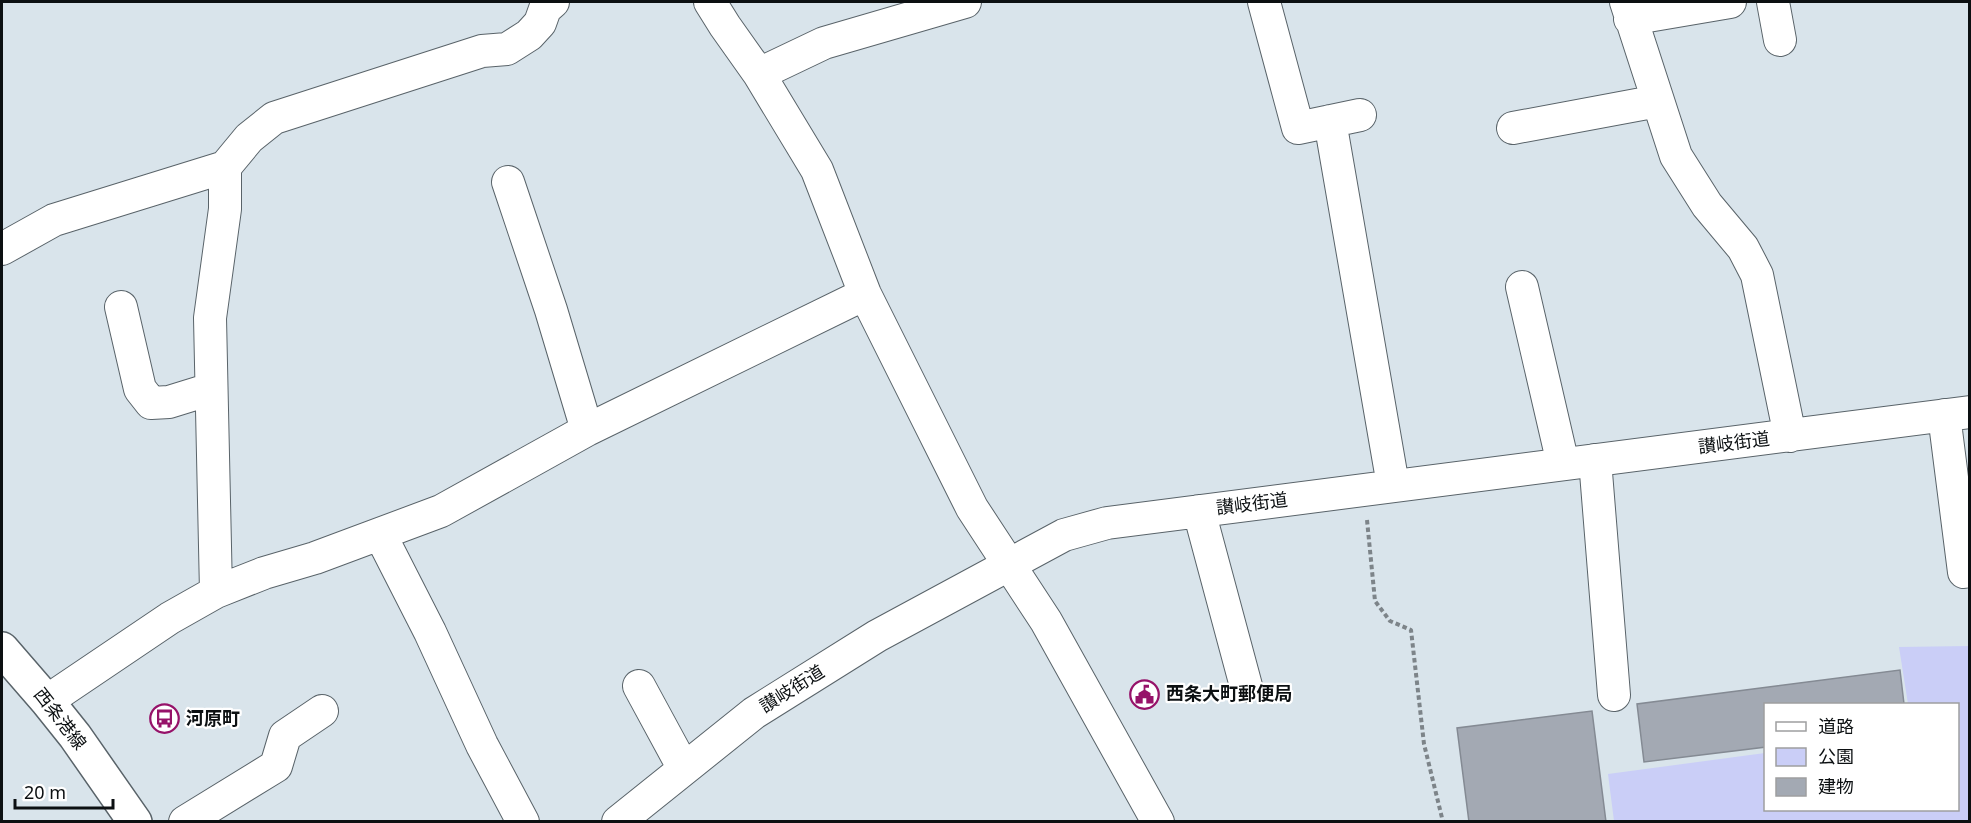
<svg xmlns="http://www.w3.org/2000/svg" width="1971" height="823" font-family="'Noto Sans','Noto Sans JP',sans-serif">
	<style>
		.green { fill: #cacef7 }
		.building { fill: #a3a9b3; stroke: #848a93; stroke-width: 1.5 }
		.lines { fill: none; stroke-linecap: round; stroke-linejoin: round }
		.street-casing { stroke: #596369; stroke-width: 34 }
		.secondary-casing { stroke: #596369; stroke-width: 36 }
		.path { stroke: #7d8489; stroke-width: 4; stroke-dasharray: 4.5 3; stroke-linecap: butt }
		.street { stroke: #fff; stroke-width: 32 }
		.secondary { stroke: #fff; stroke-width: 33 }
		.labels { text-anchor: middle; stroke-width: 4.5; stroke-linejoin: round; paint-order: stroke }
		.street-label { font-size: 18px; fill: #0c1012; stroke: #fff }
		.poi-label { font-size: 18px; font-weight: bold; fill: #0c1012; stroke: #fff; text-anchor: start }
	</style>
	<rect width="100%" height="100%" fill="#d9e4eb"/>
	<!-- green -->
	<path class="green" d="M 1969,646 L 1969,821 L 1614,821 L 1608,774 L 1765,753 L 1766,810 L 1958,810 L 1958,704 L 1908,704 L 1899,647 Z"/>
	<!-- building -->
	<path class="building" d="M 1900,670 L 1904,704 L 1766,704 L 1766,747 L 1644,762 L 1637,704 Z
		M 1592,711 L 1606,822 L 1469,822 L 1457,728 Z"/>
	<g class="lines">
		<defs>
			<path id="street" d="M 710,2 L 725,26 L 759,74 L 817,170 L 865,294 L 972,508 L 1046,621 L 1158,822
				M 1264,2 L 1298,128 L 1360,115
				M 1626,2 L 1676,156 L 1707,205 L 1743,248 L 1757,275 L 1790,436
				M 1773,2 L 1780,40
				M 1630,19 L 1730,2
				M 759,74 L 824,43 L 965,2
				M 1330,121 L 1393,485
				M 1513,128 L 1658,101
				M 508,182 L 551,310 L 587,430
				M 2,249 L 54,220 L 225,167
				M 1522,287 L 1563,464
				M 121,307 L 140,389 L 151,403 L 169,402 L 211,389
				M 1944,415 L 1964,572
				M 1595,460 L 1614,695
				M 1199,511 L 1246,686
				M 380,534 L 430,632 L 482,745 L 523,822
				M 216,592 L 210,318 L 225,209 L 225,167 L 249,138 L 274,118 L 482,51 L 507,49 L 529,35 L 540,23 L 545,9 L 553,2
				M 639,686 L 684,769
				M 47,701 L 170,618 L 216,592 L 264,573 L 315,558 L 441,511 L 587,430 L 865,294
				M 185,822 L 276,766 L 285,736 L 322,711
				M 618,822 L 754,713 L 877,636 L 1064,535 L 1107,523 L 1970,412"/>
			<path id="secondary" d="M 2,649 L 47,701 L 75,736 L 135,822"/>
		</defs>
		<!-- street casing -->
		<use href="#street" class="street-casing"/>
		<!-- secondary casing -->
		<use href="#secondary" class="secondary-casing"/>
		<!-- path -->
		<path class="path" d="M 1367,520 L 1375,601 L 1390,621 L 1411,630 L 1424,744 L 1443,822"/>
		<!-- street -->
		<use href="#street" class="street"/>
		<!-- secondary -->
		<use href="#secondary" class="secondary"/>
	</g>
	<!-- icons -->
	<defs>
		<symbol id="civic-ring" viewBox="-11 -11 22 22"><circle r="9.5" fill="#fff" stroke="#961269" stroke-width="1.5"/><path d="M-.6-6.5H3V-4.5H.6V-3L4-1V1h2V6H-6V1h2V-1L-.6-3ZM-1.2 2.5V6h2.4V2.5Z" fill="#961269"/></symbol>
		<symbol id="bus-ring" viewBox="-11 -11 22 22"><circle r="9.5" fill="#fff" stroke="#961269" stroke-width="1.5"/><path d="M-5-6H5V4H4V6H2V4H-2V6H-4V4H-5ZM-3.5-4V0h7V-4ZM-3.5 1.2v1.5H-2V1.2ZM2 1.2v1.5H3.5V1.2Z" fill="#961269"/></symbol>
	</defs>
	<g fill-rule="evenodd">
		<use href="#civic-ring" x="1128" y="678" width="33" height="33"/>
		<use href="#bus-ring" x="148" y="702" width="33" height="33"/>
	</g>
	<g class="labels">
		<!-- street labels -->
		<g class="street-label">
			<text transform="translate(1734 443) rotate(-7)" y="6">讃岐街道</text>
			<text transform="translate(1252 504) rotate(-7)" y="6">讃岐街道</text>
			<text transform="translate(792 689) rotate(-32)" y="6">讃岐街道</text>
			<text transform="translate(60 719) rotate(52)" y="6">西条港線</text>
		</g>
		<!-- poi labels -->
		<g class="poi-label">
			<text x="1166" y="700">西条大町郵便局</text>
			<text x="186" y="725">河原町</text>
		</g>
	</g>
	<!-- border -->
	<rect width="1971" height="823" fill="none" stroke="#0c1012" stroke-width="6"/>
	<!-- legend -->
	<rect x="1764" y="703" width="195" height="108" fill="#ffffff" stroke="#9e9fa0" stroke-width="1.5"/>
	<rect x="1776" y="722" width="30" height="9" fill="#ffffff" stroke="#9e9fa0" stroke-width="1.5"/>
	<text x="1818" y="733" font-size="18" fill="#0c1012">道路</text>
	<rect x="1776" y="748" width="30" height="18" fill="#cacef7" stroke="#9e9fa0" stroke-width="1.5"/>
	<text x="1818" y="763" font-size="18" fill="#0c1012">公園</text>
	<rect x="1776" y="778" width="30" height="18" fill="#a3a9b3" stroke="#9e9fa0" stroke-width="1.5"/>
	<text x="1818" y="793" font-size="18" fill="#0c1012">建物</text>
	<!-- scale -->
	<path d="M15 799v9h98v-9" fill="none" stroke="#0c1012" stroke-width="3"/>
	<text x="24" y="799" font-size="18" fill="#0c1012" stroke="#ffffff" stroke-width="4.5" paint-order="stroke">20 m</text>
</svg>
